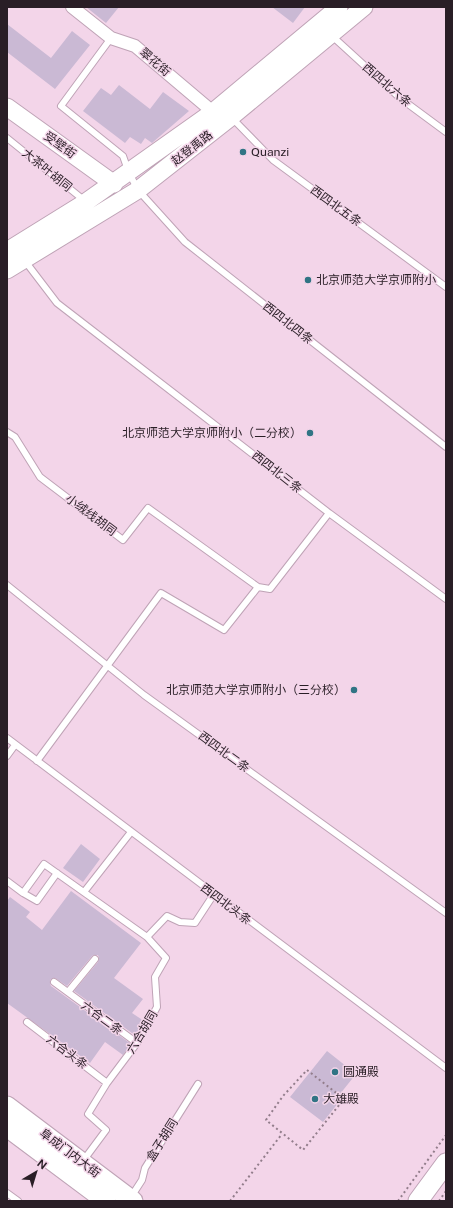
<svg xmlns="http://www.w3.org/2000/svg" width="453" height="1208" font-family="'Public Sans','Noto Sans SC',sans-serif">
	<style>
		.building { fill: #cab9d4 }
		.lines { fill: none; stroke-linecap: round; stroke-linejoin: round }
		.lane-casing { stroke: #bfa3b6; stroke-width: 8 }
		.street-casing { stroke: #bfa3b6; stroke-width: 14 }
		.secondary-casing { stroke: #bfa3b6; stroke-width: 19 }
		.primary-casing { stroke: #bfa3b6; stroke-width: 21 }
		.path { stroke: #927d8b; stroke-width: 2; stroke-dasharray: 2 3; stroke-linecap: butt }
		.lane { stroke: #fff; stroke-width: 6 }
		.street { stroke: #fff; stroke-width: 12 }
		.secondary { stroke: #fff; stroke-width: 17 }
		.primary { stroke: #fff; stroke-width: 19 }
		.poi-dot { fill: #307484; stroke: #f3d5e9; stroke-width: 1.5 }
		.labels { text-anchor: middle; stroke-width: 3; stroke-linejoin: round; paint-order: stroke }
		.street-label { font-size: 12px; fill: #291e26; stroke: #f3d5e9 }
		.poi-label { font-size: 12px; fill: #291e26; stroke: #f3d5e9; text-anchor: start }
	</style>
	<rect width="100%" height="100%" fill="#f3d5e9"/>
	<!-- building -->
	<path class="building" d="M 86,7 L 119,7 L 106,23 Z
		M 272,7 L 305,7 L 293,23 Z
		M 7,24 L 51,58 L 72,31 L 90,45 L 55,89 L 7,52 Z
		M 119,85 L 150,109 L 163,92 L 189,111 L 152,143 L 145,138 L 141,144 L 130,137 L 125,143 L 83,111 L 101,88 L 111,95 Z
		M 81,844 L 100,859 L 83,882 L 63,868 Z
		M 71,891 L 141,943 L 114,978 L 143,999 L 132,1013 L 144,1021 L 136,1036 L 74,991 L 98,962 L 99,958 L 98,955 L 94,955 L 92,956 L 67,986 L 55,978 L 50,980 L 50,983 L 51,986 L 131,1044 L 123,1055 L 105,1042 L 90,1063 L 7,1003 L 7,901 L 10,897 L 30,912 L 26,917 L 42,930 Z
		M 327,1051 L 356,1074 L 336,1099 L 339,1102 L 323,1122 L 290,1097 Z"/>
	<g class="lines">
		<defs>
			<path id="lane" d="M 331,35 L 400,98 L 446,132
				M 111,38 L 61,106 L 123,156 L 129,173 L 138,190 L 185,242 L 446,447
				M 232,118 L 273,160 L 446,287
				M 7,138 L 85,201
				M 25,261 L 57,303 L 329,513 L 446,599
				M 7,432 L 15,437 L 40,477 L 123,540 L 148,508 L 258,587
				M 7,585 L 144,695 L 446,913
				M 7,738 L 446,1068
				M 7,756 L 15,745
				M 37,761 L 161,593 L 224,630 L 258,587 L 270,589 L 329,513
				M 57,873 L 37,901 L 23,893 L 44,864 L 147,937 L 166,958 L 155,977 L 157,1007 L 137,1043 L 107,1083 L 88,1114 L 106,1130 L 83,1161
				M 7,881 L 23,893
				M 84,892 L 131,832
				M 147,937 L 167,916 L 180,922 L 195,923 L 214,894
				M 54,982 L 137,1043
				M 68,992 L 95,959
				M 27,1022 L 107,1083
				M 7,1193 L 18,1201
				M 131,1197 L 142,1180 L 145,1168 L 198,1084"/>
			<path id="street" d="M 72,7 L 111,38 L 135,46 L 213,112"/>
			<path id="secondary" d="M 7,107 L 114,184
				M 7,251 L 86,202 L 213,112 L 339,7
				M 7,270 L 138,190 L 231,117 L 364,7"/>
			<path id="primary" d="M 7,1106 L 133,1201
				M 7,1127 L 106,1201
				M 418,1201 L 446,1163"/>
		</defs>
		<!-- lane casing -->
		<use href="#lane" class="lane-casing"/>
		<!-- street casing -->
		<use href="#street" class="street-casing"/>
		<!-- secondary casing -->
		<use href="#secondary" class="secondary-casing"/>
		<!-- primary casing -->
		<use href="#primary" class="primary-casing"/>
		<!-- path -->
		<path class="path" d="M 307,1070 L 344,1099 L 303,1150 L 266,1120 L 283,1096 Z
			M 230,1201 L 282,1134
			M 398,1201 L 446,1135
			M 439,1201 L 446,1191"/>
		<!-- lane -->
		<use href="#lane" class="lane"/>
		<!-- street -->
		<use href="#street" class="street"/>
		<!-- secondary -->
		<use href="#secondary" class="secondary"/>
		<!-- primary -->
		<use href="#primary" class="primary"/>
	</g>
	<!-- markers -->
	<g class="poi-dot">
		<circle cx="243" cy="152" r="4"/>
		<circle cx="308" cy="280" r="4"/>
		<circle cx="310" cy="433" r="4"/>
		<circle cx="354" cy="690" r="4"/>
		<circle cx="335" cy="1072" r="4"/>
		<circle cx="315" cy="1099" r="4"/>
	</g>
	<g class="labels">
		<!-- street labels -->
		<g class="street-label">
			<text transform="translate(155 62) rotate(40)" y="4">翠花街</text>
			<text transform="translate(387 85) rotate(41)" y="4">西四北六条</text>
			<text transform="translate(60 145) rotate(36)" y="4">受壁街</text>
			<text transform="translate(192 148) rotate(-38)" y="4">赵登禹路</text>
			<text transform="translate(47 170) rotate(39)" y="4">大茶叶胡同</text>
			<text transform="translate(336 206) rotate(36)" y="4">西四北五条</text>
			<text transform="translate(288 323) rotate(38)" y="4">西四北四条</text>
			<text transform="translate(277 472) rotate(38)" y="4">西四北三条</text>
			<text transform="translate(91 515) rotate(37)" y="4">小绒线胡同</text>
			<text transform="translate(224 752) rotate(36)" y="4">西四北二条</text>
			<text transform="translate(226 904) rotate(37)" y="4">西四北头条</text>
			<text transform="translate(102 1018) rotate(36)" y="4">六合二条</text>
			<text transform="translate(142 1032) rotate(-59)" y="4">六合胡同</text>
			<text transform="translate(67 1052) rotate(37)" y="4">六合头条</text>
			<text transform="translate(162 1140) rotate(-58)" y="4">盒子胡同</text>
			<text transform="translate(70 1153) rotate(37)" y="4">阜成门内大街</text>
		</g>
		<!-- poi labels -->
		<g class="poi-label">
			<text x="251" y="156">Quanzi</text>
			<text x="316" y="284">北京师范大学京师附小</text>
			<text x="302" y="437" text-anchor="end">北京师范大学京师附小（二分校）</text>
			<text x="346" y="694" text-anchor="end">北京师范大学京师附小（三分校）</text>
			<text x="343" y="1076">圆通殿</text>
			<text x="323" y="1103">大雄殿</text>
		</g>
	</g>
	<!-- border -->
	<rect width="453" height="1208" fill="none" stroke="#291e26" stroke-width="16"/>
	<!-- north arrow -->
	<g transform="translate(36 1172) rotate(38)" stroke="#f3d5e9" stroke-width="3" paint-order="stroke">
	<path d="M0-3L7 15L0 10L-7 15Z" fill="#291e26"/>
	<text y="-6" font-size="11" font-weight="bold" text-anchor="middle" fill="#291e26">N</text>
	</g>
</svg>
